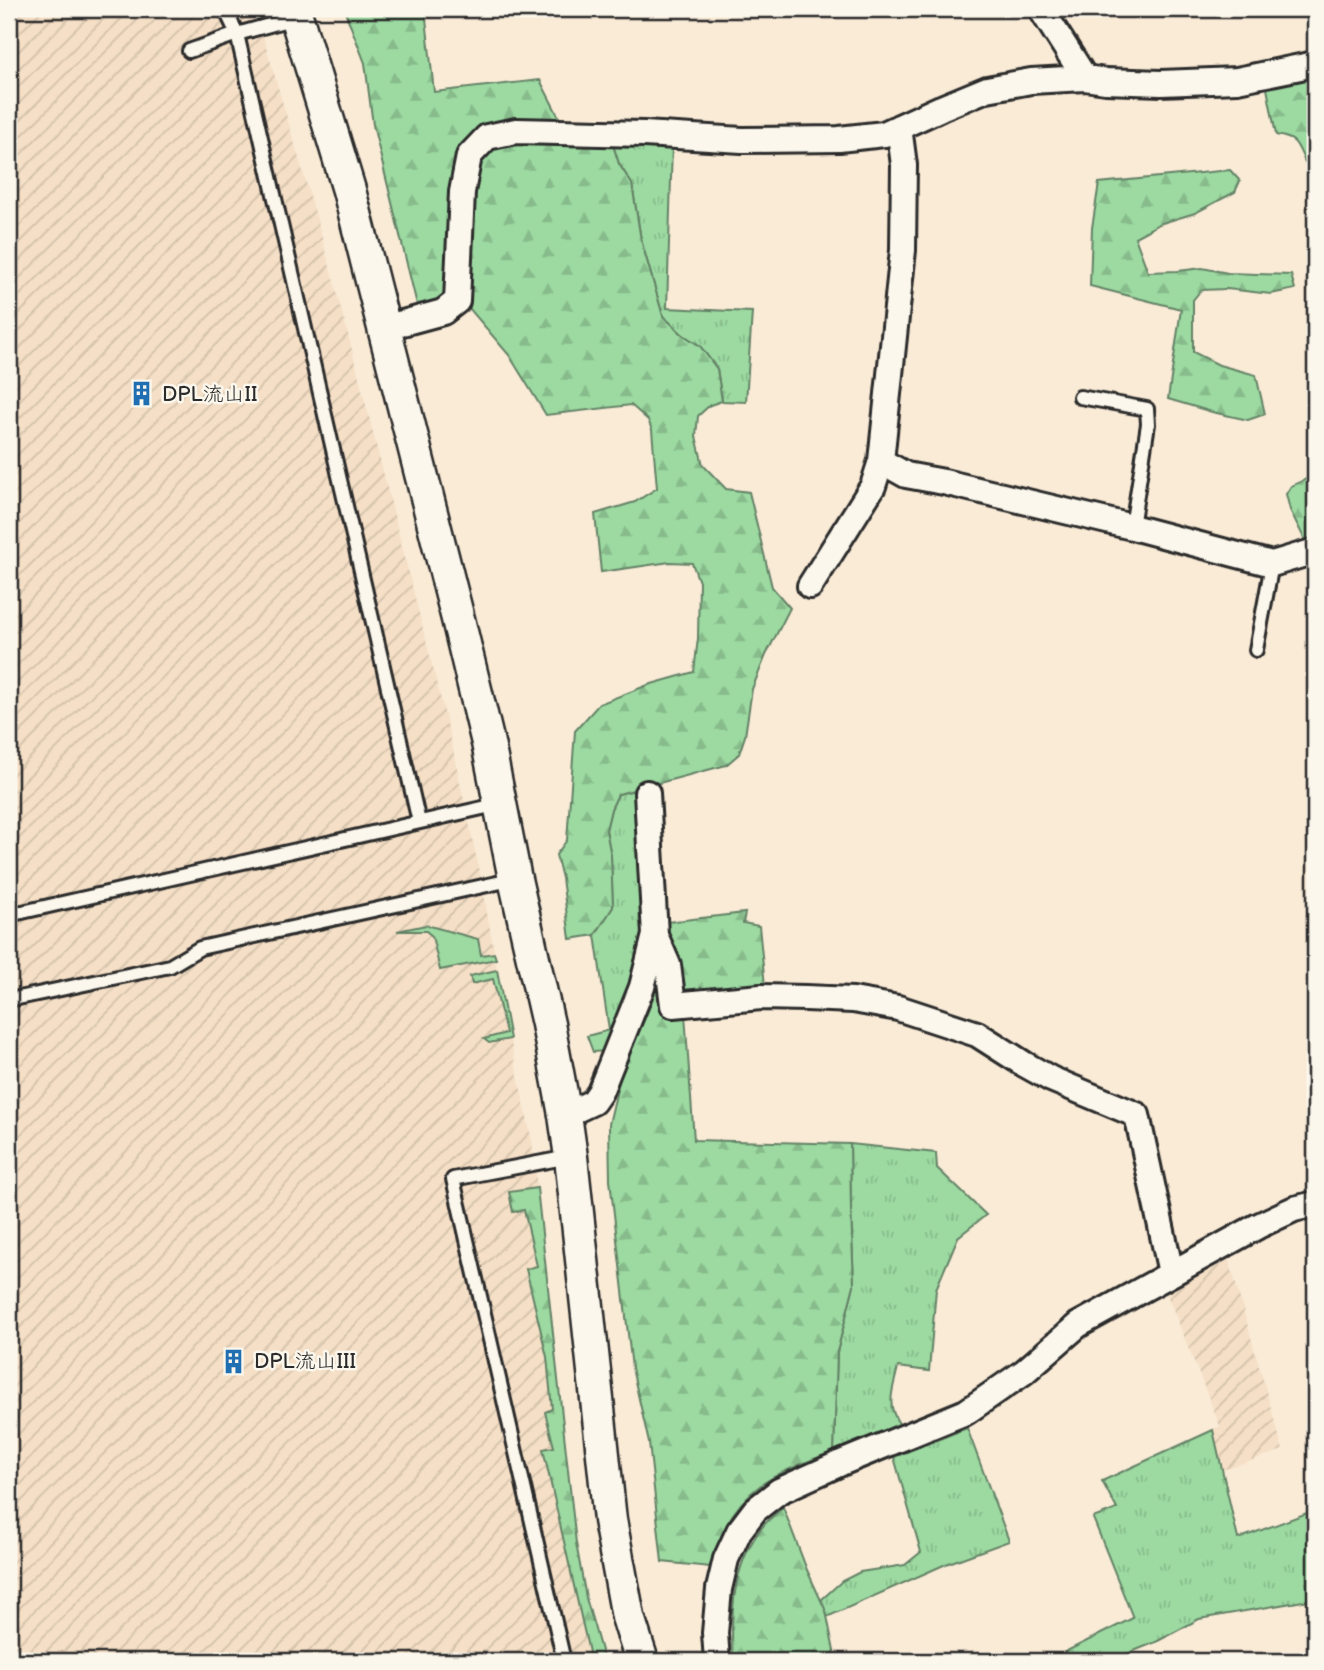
<svg xmlns="http://www.w3.org/2000/svg" width="1324" height="1670" font-family="'Balsamiq Sans','Klee One',sans-serif">
	<style>
		.built { fill: #f5dfc6 }
		.industrial { fill: url(#industrial-furrows) }
		.grass { fill: url(#grass-tufts); stroke: #648266; stroke-width: 2 }
		.forest { fill: url(#forest-firs); stroke: #648266; stroke-width: 2 }
		.garden { fill: #9cdaa1; stroke: #648266; stroke-width: 2 }
		.lines { fill: none; stroke-linecap: round; stroke-linejoin: round }
		.service-casing { stroke: #2b2b2b; stroke-width: 18 }
		.minor-casing { stroke: #2b2b2b; stroke-width: 30 }
		.tertiary-casing { stroke: #2b2b2b; stroke-width: 37 }
		.service { stroke: #fbf7ec; stroke-width: 12 }
		.minor { stroke: #fbf7ec; stroke-width: 24 }
		.tertiary { stroke: #fbf7ec; stroke-width: 32 }
		.labels { text-anchor: middle; stroke-width: 5; stroke-linejoin: round; paint-order: stroke }
		.poi-label { font-size: 21px; fill: #2b2b2b; stroke: #fbf7ec; text-anchor: start }
	</style>
	<defs>
		<pattern id="industrial-furrows" width="10" height="10" patternUnits="userSpaceOnUse" patternTransform="scale(1.75)"><rect width="10" height="10" fill="#f5dfc6"/><path d="M-1 1l2-2M0 10L10 0M9 11l2-2" fill="none" stroke="#d2c0aa"/></pattern>
		<pattern id="grass-tufts" width="24" height="20" patternUnits="userSpaceOnUse" patternTransform="scale(1.75)"><rect width="24" height="20" fill="#9cdaa1"/><path d="M3 7l-1-3M5 7V3M7 7l1-3M15 17l-1-3M17 17v-4M19 17l1-3" fill="none" stroke="#87bb8b"/></pattern>
		<pattern id="forest-firs" width="22" height="20" patternUnits="userSpaceOnUse" patternTransform="scale(1.75)"><rect width="22" height="20" fill="#9cdaa1"/><path d="M5 1l3.5 6h-7zM16 11l3.5 6h-7z" fill="#87bb8b"/></pattern>
	</defs>
	<rect width="100%" height="100%" fill="#faebd7"/>
	<filter id="ink" filterUnits="userSpaceOnUse"><feTurbulence type="fractalNoise" baseFrequency=".0143" numOctaves="2"/><feDisplacementMap in="SourceGraphic" scale="14" xChannelSelector="R" yChannelSelector="G"/><feConvolveMatrix kernelMatrix="1 2 1 2 8 2 1 2 1" color-interpolation-filters="sRGB"/></filter>
	<g filter="url(#ink)">
		<!-- built -->
		<path class="built" d="M 608,9 L 702,9 L 609,20 Z"/>
		<!-- industrial -->
		<path class="industrial" d="M 9,9 L 255,9 L 318,223 L 350,342 L 449,731 L 480,874 L 510,1039 L 532,1141 L 576,1543 L 586,1598 L 604,1661 L 9,1661 Z
			M 1229,1260 L 1283,1450 L 1222,1470 L 1213,1430 L 1220,1426 L 1166,1292 Z"/>
		<!-- grass -->
		<path class="grass" d="M 612,142 L 672,146 L 667,308 L 752,312 L 746,402 L 722,401 L 717,369 L 700,346 L 682,334 L 663,316 L 641,240 L 632,184 L 619,164 Z
			M 636,790 L 643,936 L 637,971 L 606,1051 L 593,1052 L 587,1036 L 609,1030 L 595,935 L 613,907 L 611,856 L 606,830 L 611,809 L 618,794 Z
			M 850,1144 L 936,1153 L 937,1168 L 986,1215 L 958,1237 L 936,1289 L 929,1371 L 898,1367 C 893,1390 885,1404 900,1425 L 834,1451 L 837,1352 L 854,1285 L 851,1210 Z
			M 967,1428 L 1009,1541 L 946,1564 L 827,1617 L 821,1600 L 842,1581 L 860,1572 L 905,1565 L 921,1552 L 894,1457 Z
			M 1213,1430 L 1238,1539 L 1315,1510 L 1315,1599 L 1199,1619 L 1156,1642 L 1109,1661 L 1027,1661 L 1059,1655 L 1133,1618 L 1093,1518 L 1117,1509 L 1102,1481 Z"/>
		<!-- forest -->
		<path class="forest" d="M 344,9 L 425,9 L 434,92 L 540,80 L 563,125 L 475,137 L 451,287 C 442,303 435,303 417,305 L 373,125 L 365,63 Z
			M 1315,75 L 1315,160 L 1305,162 C 1296,143 1298,139 1276,135 L 1266,83 Z
			M 525,140 L 612,142 L 619,164 L 632,184 L 641,240 L 663,316 L 682,334 L 700,346 L 717,369 L 722,401 L 710,405 L 698,416 L 696,436 L 703,465 L 726,489 L 749,492 L 772,587 L 790,608 L 766,655 L 752,689 L 745,736 L 739,754 L 726,765 L 618,794 L 611,809 L 606,830 L 611,856 L 613,907 L 595,935 L 570,939 L 562,878 L 556,855 L 567,840 L 575,731 L 599,704 L 648,685 L 694,672 L 698,638 L 699,582 L 692,563 L 670,562 L 601,572 L 595,514 L 635,502 L 657,488 L 652,430 L 648,420 L 631,405 L 546,415 L 509,355 L 463,301 C 465,273 466,174 481,156 C 492,143 510,142 525,140 Z
			M 1230,170 L 1240,181 L 1235,192 L 1195,213 L 1159,224 L 1135,237 L 1148,272 L 1178,271 L 1202,268 L 1228,273 L 1291,275 L 1295,289 L 1271,294 L 1227,289 L 1201,290 L 1193,300 L 1193,352 L 1219,365 L 1256,375 L 1265,414 L 1248,420 L 1212,412 L 1168,399 L 1181,309 L 1090,286 L 1092,228 L 1099,183 Z
			M 1315,475 L 1315,544 L 1308,546 L 1290,510 L 1286,494 L 1291,486 Z
			M 745,913 L 743,923 L 759,926 L 765,986 L 677,991 L 669,945 L 671,937 L 666,922 Z
			M 662,970 L 685,1014 L 694,1140 L 850,1144 L 851,1210 L 854,1285 L 837,1352 L 834,1451 C 815,1459 793,1466 774,1477 C 737,1497 722,1528 710,1567 L 662,1562 L 649,1443 L 632,1368 L 610,1180 L 609,1124 L 621,1073 L 649,1009 Z
			M 537,1188 L 576,1543 L 586,1598 L 604,1661 L 591,1661 L 543,1449 L 554,1447 L 545,1412 L 552,1409 L 547,1357 L 526,1269 L 537,1266 L 524,1210 L 513,1212 L 509,1192 Z
			M 783,1507 L 807,1570 L 826,1611 L 836,1661 L 733,1661 C 730,1615 732,1564 763,1526 C 769,1519 777,1513 783,1507 Z"/>
		<!-- garden -->
		<path class="garden" d="M 426,925 L 478,939 L 481,955 L 494,953 L 496,959 L 440,970 L 432,936 L 426,931 L 397,931 Z
			M 497,970 L 510,1039 L 489,1043 L 484,1039 L 506,1033 L 493,979 L 472,984 L 470,976 Z"/>
		<g class="lines">
			<defs>
				<path id="service" d="M 225,9 L 237,34 L 295,18
					M 189,51 L 237,34 L 419,822
					M 1080,397 L 1147,409 L 1148,424 L 1132,527
					M 1256,650 L 1272,564
					M 9,915 L 500,804
					M 9,1000 L 170,966 L 200,948 L 515,879
					M 564,1661 L 453,1179 L 569,1157"/>
				<path id="minor" d="M 1041,9 L 1085,78
					M 384,328 L 443,312 L 457,301 L 462,192 L 469,156 L 487,137 L 516,131 L 644,134 L 742,140 L 839,139 L 884,134 L 941,108 L 987,89 L 1031,81 L 1085,78 L 1106,81 L 1161,83 L 1237,80 L 1315,64
					M 881,461 L 906,475 L 944,482 L 1132,527 L 1272,564 L 1315,551
					M 810,586 L 873,486 L 881,461 L 903,250 L 904,165 L 899,127
					M 647,793 L 655,935
					M 565,1115 L 593,1102 L 600,1092 L 642,987 L 655,935 L 668,965 L 673,1005 L 761,997 L 806,998 L 853,1000 L 898,1008 L 977,1034 L 1024,1064 L 1051,1079 L 1137,1115 L 1171,1273
					M 717,1661 L 715,1633 L 719,1589 L 726,1559 L 739,1531 L 755,1510 L 779,1491 L 841,1463 L 966,1412 L 1024,1372 L 1078,1325 L 1258,1226 L 1294,1209 L 1315,1204"/>
				<path id="tertiary" d="M 294,9 L 349,190 L 458,619 L 488,743 L 515,879 L 548,1024 L 565,1115 L 571,1157 L 610,1520 L 628,1617 L 642,1661"/>
			</defs>
			<!-- service casing -->
			<use href="#service" class="service-casing"/>
			<!-- minor casing -->
			<use href="#minor" class="minor-casing"/>
			<!-- tertiary casing -->
			<use href="#tertiary" class="tertiary-casing"/>
			<!-- service -->
			<use href="#service" class="service"/>
			<!-- minor -->
			<use href="#minor" class="minor"/>
			<!-- tertiary -->
			<use href="#tertiary" class="tertiary"/>
		</g>
	</g>
	<!-- icons -->
	<defs>
		<symbol id="building-bare" viewBox="-9 -9 18 18"><path d="M-4-6H4V6H1V3H-1V6H-4ZM-2.5-4.3h1.7v1.8h-1.7ZM.8-4.3h1.7v1.8H.8ZM-2.5-1h1.7V.8h-1.7ZM.8-1h1.7V.8H.8Z" fill="#1f6fb2" stroke="#fbf7ec" stroke-width="2.5" paint-order="stroke"/></symbol>
	</defs>
	<g fill-rule="evenodd">
		<use href="#building-bare" x="124" y="376" width="35" height="35"/>
		<use href="#building-bare" x="216" y="1344" width="35" height="35"/>
	</g>
	<g class="labels">
		<!-- poi labels -->
		<g class="poi-label">
			<text x="162" y="401">DPL流山II</text>
			<text x="254" y="1368">DPL流山III</text>
		</g>
	</g>
	<!-- margin -->
	<rect width="1324" height="1670" fill="none" stroke="#fbf7ec" stroke-width="35"/>
	<rect x="18" y="18" width="1289" height="1635" fill="none" stroke="#2b2b2b" stroke-width="2.5" filter="url(#ink)"/>
</svg>
